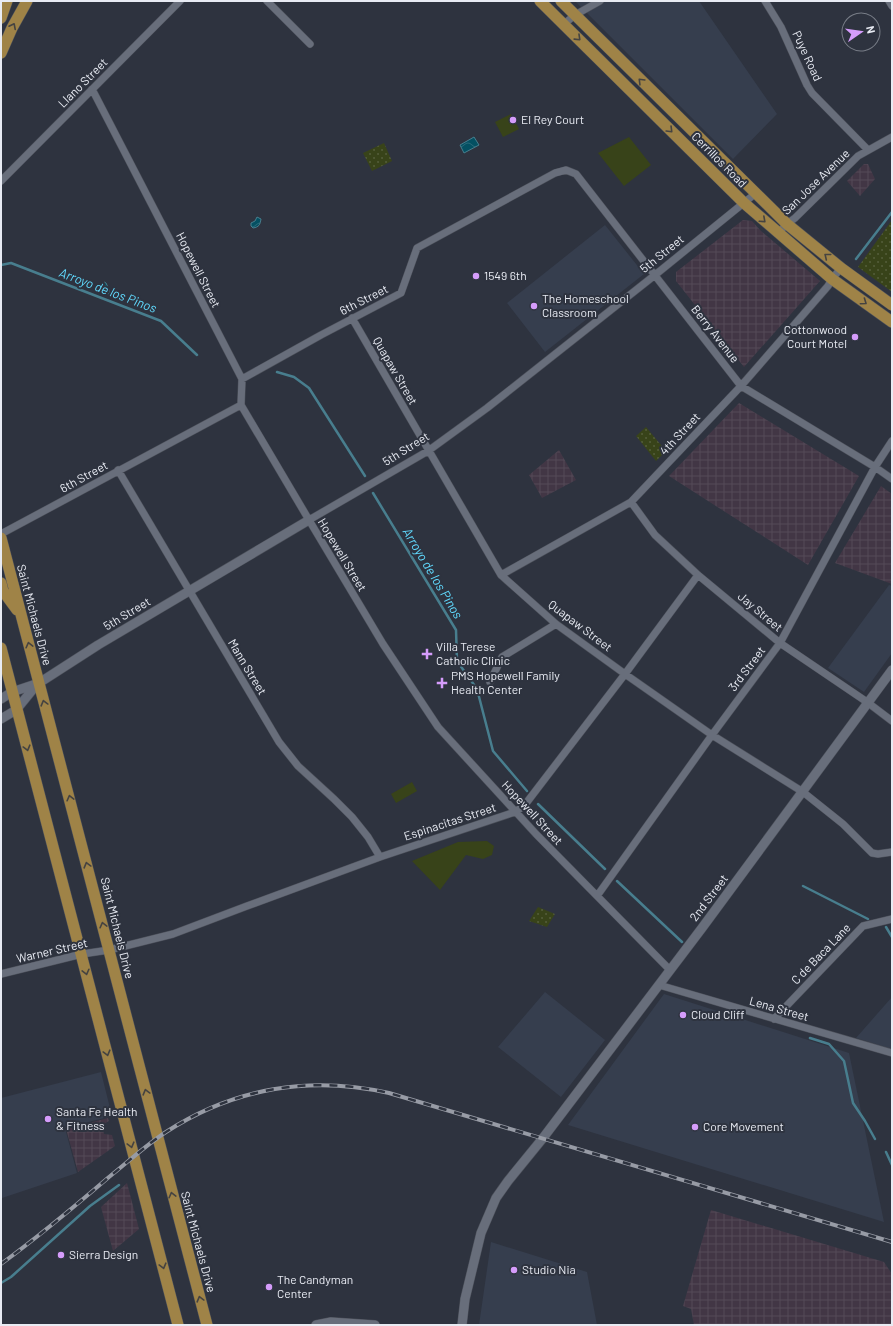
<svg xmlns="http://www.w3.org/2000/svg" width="893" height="1326" font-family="Barlow,sans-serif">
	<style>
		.built { fill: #363e4e }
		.industrial { fill: url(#industrial-grid) }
		.green { fill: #384319 }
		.park { fill: url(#park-dots) }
		.water { fill: url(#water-waves); stroke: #487e8e }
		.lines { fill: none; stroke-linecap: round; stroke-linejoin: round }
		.stream { stroke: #487e8e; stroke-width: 2.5 }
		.minor-casing { stroke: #4d515b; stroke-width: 8 }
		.tertiary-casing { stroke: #4d515b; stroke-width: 10 }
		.primary-casing { stroke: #4d515b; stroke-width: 12 }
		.minor { stroke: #686e7b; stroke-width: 7 }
		.tertiary { stroke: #686e7b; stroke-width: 9 }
		.primary { stroke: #9f8347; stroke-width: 11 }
		.rail-casing { stroke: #979ba5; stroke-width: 4 }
		.rail { stroke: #2e333f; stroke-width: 2.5; stroke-dasharray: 8; stroke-linecap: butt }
		.oneway { stroke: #454341 }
		.poi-dot { fill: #d59cfb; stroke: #2e333f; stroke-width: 1.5 }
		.labels { text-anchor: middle; stroke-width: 4; stroke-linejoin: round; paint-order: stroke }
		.street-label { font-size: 12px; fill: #e8ebf3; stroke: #2e333f }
		.poi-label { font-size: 12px; fill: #e8ebf3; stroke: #2e333f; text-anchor: start }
		.water-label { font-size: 13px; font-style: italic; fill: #60dafe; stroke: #2e333f }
	</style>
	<defs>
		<pattern id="industrial-grid" width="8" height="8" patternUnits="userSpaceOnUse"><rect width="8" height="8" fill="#423645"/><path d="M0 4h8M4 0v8" fill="none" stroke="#544a57"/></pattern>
		<pattern id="park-dots" width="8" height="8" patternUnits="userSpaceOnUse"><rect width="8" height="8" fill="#384319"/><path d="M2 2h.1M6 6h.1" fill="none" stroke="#555e3b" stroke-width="1.8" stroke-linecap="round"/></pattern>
		<pattern id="water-waves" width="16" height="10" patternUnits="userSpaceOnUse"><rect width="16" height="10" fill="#045062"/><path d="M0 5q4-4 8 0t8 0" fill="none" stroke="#296979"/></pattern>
	</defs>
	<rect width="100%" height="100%" fill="#2e333f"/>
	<!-- built -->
	<path class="built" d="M 575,1 L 699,1 L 777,114 L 733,159 Z
		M 605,225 L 644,274 L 545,352 L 507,303 Z
		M 889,585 L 892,586 L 892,653 L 864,692 L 828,668 Z
		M 545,992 L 605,1040 L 561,1097 L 498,1047 Z
		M 664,994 L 849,1053 L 884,1222 L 568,1125 Z
		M 892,997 L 892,1049 L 856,1038 Z
		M 101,1072 L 112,1116 L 65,1128 L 77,1173 L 2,1198 L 1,1193 L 1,1098 Z
		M 491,1242 L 587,1272 L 597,1325 L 479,1325 Z"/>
	<!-- industrial -->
	<path class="industrial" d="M 864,164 L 868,164 L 875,179 L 860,196 L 847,181 Z
		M 743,220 L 752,221 L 761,231 L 820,281 L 744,367 L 676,281 L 676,272 Z
		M 739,403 L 859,476 L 808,565 L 669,476 Z
		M 559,450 L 576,480 L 542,498 L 529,475 Z
		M 881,486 L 892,494 L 892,584 L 835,563 Z
		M 108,1118 L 109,1121 L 102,1125 L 104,1134 L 112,1135 L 115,1146 L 78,1172 L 66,1129 Z
		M 127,1183 L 139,1229 L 113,1251 L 101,1207 Z
		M 711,1210 L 884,1262 L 892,1274 L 892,1325 L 694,1325 L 691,1309 L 683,1306 Z"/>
	<!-- green -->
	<path class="green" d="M 511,114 L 519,129 L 503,137 L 495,122 Z
		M 629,137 L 651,165 L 624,186 L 598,153 Z
		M 412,782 L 417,791 L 396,803 L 391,794 Z
		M 487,841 L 494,846 L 492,855 L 483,859 L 466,855 L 440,890 L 412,861 L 458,842 Z"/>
	<!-- park -->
	<path class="park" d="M 384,143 L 392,161 L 372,171 L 363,153 Z
		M 892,220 L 892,292 L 858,267 Z
		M 646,427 L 666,451 L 656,461 L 636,436 Z
		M 538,907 L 555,914 L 547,927 L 529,921 Z"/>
	<!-- water -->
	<path class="water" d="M 474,137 L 479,145 L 464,153 L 460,145 Z
		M 257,217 L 261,219 C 260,225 259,227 253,228 L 251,226 L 251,223 L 255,221 Z
		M 104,282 L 106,283 L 110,292 L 109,294 L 104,293 L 101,288 L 102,285 Z"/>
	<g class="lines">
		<!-- stream -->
		<path class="stream" d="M 856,259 L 892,212
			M 1,265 L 11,263 L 161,321 L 197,355
			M 277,372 L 294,377 L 309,388 L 365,476
			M 373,493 L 456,630 L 457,661 L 477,689 L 493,751 L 527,791
			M 538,804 L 605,869
			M 617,881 L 682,942
			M 803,886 L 868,919
			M 886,927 L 892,937
			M 810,1038 L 829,1044 L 844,1061 L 853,1103 L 865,1121 L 875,1139
			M 886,1152 L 892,1165
			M 1,1283 L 11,1277 L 90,1206 L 119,1185"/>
		<defs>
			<path id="minor" d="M 267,1 L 310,44
				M 765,1 L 781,27 L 807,85 L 812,93 L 868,150
				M 889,1 L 892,6
				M 564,24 L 575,15 L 600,1
				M 92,89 L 242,379 L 241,405 L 309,520 L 383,644 L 438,727 L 536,834 L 670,970
				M 1,181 L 180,1
				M 778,233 L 787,224 L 795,218 L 858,156 L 892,137
				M 352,318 L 501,575 L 556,624 L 625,674 L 712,735 L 803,792 L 843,824 L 872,853 L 878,854 L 892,852
				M 242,379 L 321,335 L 401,293 L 417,248 L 555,173 L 566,170 L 576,174 L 741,386 L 875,467 L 892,479
				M 118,470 L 279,742 L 298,766 L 334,799 L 352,817 L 368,837 L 380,857
				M 631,502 L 655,535 L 698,575 L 780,643 L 867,702 L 892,721
				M 309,520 L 428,451 L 487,408 L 655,275 L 756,193
				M 1,534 L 241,405
				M 501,575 L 631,502 L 741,386 L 828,286 L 832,279 L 841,268
				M 490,682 L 502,657 L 556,624
				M 597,896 L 712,735 L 780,643 L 875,467 L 892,441
				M 1,974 L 82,954 L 109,950 L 173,934 L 247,906 L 380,857 L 515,812 L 524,806 L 625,674 L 698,575
				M 659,985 L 892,1053
				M 774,1019 L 863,926 L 892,919"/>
			<path id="tertiary" d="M 1,699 L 12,692 L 39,683 L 98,645 L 309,520
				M 1,719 L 16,710 L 38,683
				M 316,1325 L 331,1322 L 375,1325
				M 462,1325 L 465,1299 L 481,1233 L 496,1198 L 508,1181 L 543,1138 L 702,928 L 892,670"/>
			<path id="primary" d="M 540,1 L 744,203 L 832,279 L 892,322
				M 561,1 L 787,224 L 841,268 L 892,305
				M 1,18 L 7,1
				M 1,53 L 12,28 L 27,1
				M 1,538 L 207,1325
				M 1,583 L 3,591 L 17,610
				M 1,648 L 178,1325"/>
		</defs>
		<!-- minor casing -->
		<use href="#minor" class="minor-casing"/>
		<!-- tertiary casing -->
		<use href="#tertiary" class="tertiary-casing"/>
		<!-- primary casing -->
		<use href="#primary" class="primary-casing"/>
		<!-- minor -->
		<use href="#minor" class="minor"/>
		<!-- tertiary -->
		<use href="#tertiary" class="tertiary"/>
		<!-- primary -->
		<use href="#primary" class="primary"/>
		<defs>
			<path id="rail" d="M 1,1264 C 38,1237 74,1207 109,1177 C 128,1162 146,1145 166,1132 C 234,1088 310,1075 389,1093 L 892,1242"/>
		</defs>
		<!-- rail casing -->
		<use href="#rail" class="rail-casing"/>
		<!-- rail -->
		<use href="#rail" class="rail"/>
	</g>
	<!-- one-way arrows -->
	<defs><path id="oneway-chevron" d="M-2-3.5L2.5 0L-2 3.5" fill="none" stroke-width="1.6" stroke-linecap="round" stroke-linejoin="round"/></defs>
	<g class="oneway">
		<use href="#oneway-chevron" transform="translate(13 26) rotate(-63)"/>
		<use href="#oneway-chevron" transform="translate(578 38) rotate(44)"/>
		<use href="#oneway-chevron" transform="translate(641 81) rotate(-135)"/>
		<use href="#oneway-chevron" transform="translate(670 130) rotate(45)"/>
		<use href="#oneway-chevron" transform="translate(763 220) rotate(42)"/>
		<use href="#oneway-chevron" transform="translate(827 256) rotate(-141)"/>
		<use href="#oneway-chevron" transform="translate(864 302) rotate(35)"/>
		<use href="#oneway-chevron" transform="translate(29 645) rotate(-104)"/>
		<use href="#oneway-chevron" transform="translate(44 703) rotate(-105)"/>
		<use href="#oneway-chevron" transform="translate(27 748) rotate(75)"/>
		<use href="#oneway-chevron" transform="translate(70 798) rotate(-104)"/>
		<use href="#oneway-chevron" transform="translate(87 865) rotate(-105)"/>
		<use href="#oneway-chevron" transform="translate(103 925) rotate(-104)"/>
		<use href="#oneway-chevron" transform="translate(86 972) rotate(76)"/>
		<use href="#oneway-chevron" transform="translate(107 1053) rotate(75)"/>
		<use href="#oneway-chevron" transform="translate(146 1092) rotate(-105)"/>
		<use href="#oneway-chevron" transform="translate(131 1145) rotate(75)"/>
		<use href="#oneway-chevron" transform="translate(172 1195) rotate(-104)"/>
		<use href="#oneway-chevron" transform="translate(163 1266) rotate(75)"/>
		<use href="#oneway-chevron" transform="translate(200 1299) rotate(-105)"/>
	</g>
	<!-- markers -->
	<g class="poi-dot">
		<circle cx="513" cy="120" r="4"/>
		<circle cx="476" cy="276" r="4"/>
		<circle cx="534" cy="306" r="4"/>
		<circle cx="855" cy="337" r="4"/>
		<path d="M425 648h4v4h4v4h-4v4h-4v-4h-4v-4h4z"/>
		<path d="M440 677h4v4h4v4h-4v4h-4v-4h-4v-4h4z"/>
		<circle cx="683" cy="1015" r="4"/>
		<circle cx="48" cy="1119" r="4"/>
		<circle cx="695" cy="1127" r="4"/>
		<circle cx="61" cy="1255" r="4"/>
		<circle cx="514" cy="1270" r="4"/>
		<circle cx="269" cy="1287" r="4"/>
	</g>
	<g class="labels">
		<!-- street labels -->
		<g class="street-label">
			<text transform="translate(807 56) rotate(65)" y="4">Puye Road</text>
			<text transform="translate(83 83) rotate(-45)" y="4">Llano Street</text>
			<text transform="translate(719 160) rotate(45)" y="4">Cerrillos Road</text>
			<text transform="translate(816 182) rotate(-44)" y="4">San Jose Avenue</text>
			<text transform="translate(662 254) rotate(-39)" y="4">5th Street</text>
			<text transform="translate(198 270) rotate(63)" y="4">Hopewell Street</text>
			<text transform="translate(364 300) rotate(-27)" y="4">6th Street</text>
			<text transform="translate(715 334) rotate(52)" y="4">Berry Avenue</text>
			<text transform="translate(395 371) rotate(60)" y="4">Quapaw Street</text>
			<text transform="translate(680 434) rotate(-47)" y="4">4th Street</text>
			<text transform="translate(406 449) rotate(-32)" y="4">5th Street</text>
			<text transform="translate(84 477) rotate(-29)" y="4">6th Street</text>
			<text transform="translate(342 555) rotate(59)" y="4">Hopewell Street</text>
			<text transform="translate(760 612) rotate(40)" y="4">Jay Street</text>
			<text transform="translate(127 614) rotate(-31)" y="4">5th Street</text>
			<text transform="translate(34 615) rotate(75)" y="4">Saint Michaels Drive</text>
			<text transform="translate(580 626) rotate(37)" y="4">Quapaw Street</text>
			<text transform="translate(247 667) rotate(59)" y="4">Mann Street</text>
			<text transform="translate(747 669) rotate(-53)" y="4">3rd Street</text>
			<text transform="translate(532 813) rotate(47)" y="4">Hopewell Street</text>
			<text transform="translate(450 822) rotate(-18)" y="4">Espinacitas Street</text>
			<text transform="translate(709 898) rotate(-53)" y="4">2nd Street</text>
			<text transform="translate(117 928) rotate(76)" y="4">Saint Michaels Drive</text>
			<text transform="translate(52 951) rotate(-13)" y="4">Warner Street</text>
			<text transform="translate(821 954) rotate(-46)" y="4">C de Baca Lane</text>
			<text transform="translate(779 1009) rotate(16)" y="4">Lena Street</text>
			<text transform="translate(198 1242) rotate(75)" y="4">Saint Michaels Drive</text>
		</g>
		<!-- poi labels -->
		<g class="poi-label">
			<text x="521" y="124">El Rey Court</text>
			<text x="484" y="280">1549 6th</text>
			<text x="542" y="303">The Homeschool<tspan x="542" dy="14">Classroom</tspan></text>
			<text x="847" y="334" text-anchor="end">Cottonwood<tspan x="847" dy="14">Court Motel</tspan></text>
			<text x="436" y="651">Villa Terese<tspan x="436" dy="14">Catholic Clinic</tspan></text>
			<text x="451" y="680">PMS Hopewell Family<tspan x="451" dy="14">Health Center</tspan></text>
			<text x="691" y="1019">Cloud Cliff</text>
			<text x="56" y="1116">Santa Fe Health<tspan x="56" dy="14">&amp; Fitness</tspan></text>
			<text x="703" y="1131">Core Movement</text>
			<text x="69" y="1259">Sierra Design</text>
			<text x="522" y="1274">Studio Nia</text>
			<text x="277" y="1284">The Candyman<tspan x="277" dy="14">Center</tspan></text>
		</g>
		<!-- water labels -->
		<g class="water-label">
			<text transform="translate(108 290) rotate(21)" y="5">Arroyo de los Pinos</text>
			<text transform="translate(433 573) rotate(59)" y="5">Arroyo de los Pinos</text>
		</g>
	</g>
	<!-- border -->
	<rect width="893" height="1326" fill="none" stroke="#e8ebf3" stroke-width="4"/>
	<!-- north arrow -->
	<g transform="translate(861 32) rotate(77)"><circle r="19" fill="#2e333f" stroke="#787d87"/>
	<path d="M0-3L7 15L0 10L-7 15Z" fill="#d59cfb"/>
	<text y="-6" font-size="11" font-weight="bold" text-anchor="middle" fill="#e8ebf3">N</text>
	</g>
</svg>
